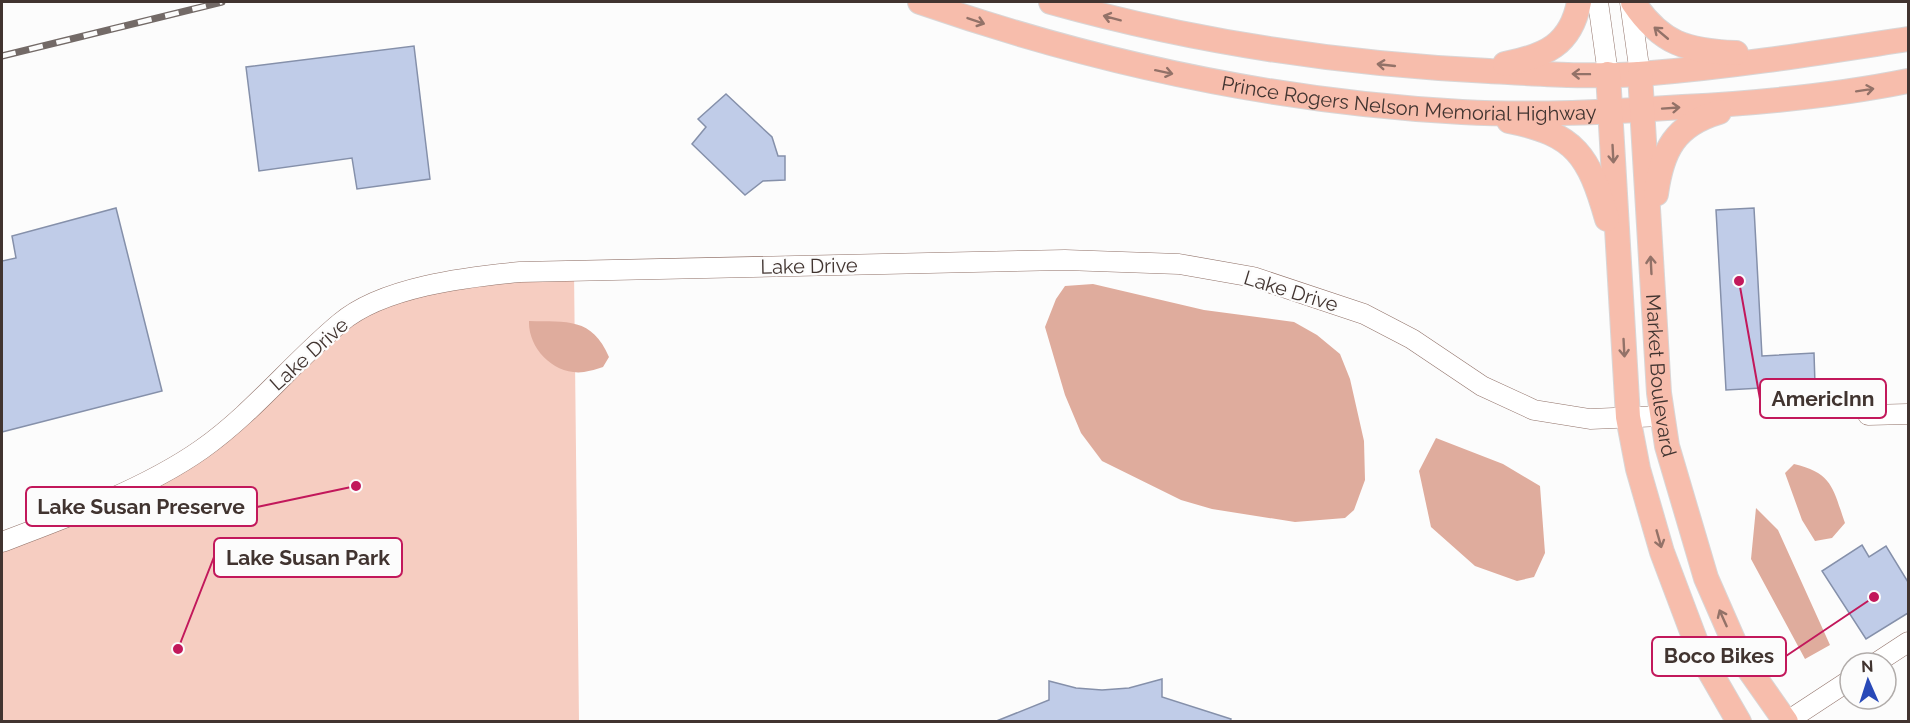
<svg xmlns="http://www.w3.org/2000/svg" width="1910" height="723" font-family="Raleway,sans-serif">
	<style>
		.green { fill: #f6cdc1 }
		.water { fill: #dfac9d }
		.building { fill: #c0cce8; stroke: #8590aa; stroke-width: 1.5 }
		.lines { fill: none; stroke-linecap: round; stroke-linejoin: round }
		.minor-casing { stroke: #917269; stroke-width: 21 }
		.major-casing { stroke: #d9d6d6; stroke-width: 26 }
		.minor { stroke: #fff; stroke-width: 20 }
		.major { stroke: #f7bdac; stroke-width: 24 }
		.rail-casing { stroke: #736a67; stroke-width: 7 }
		.rail { stroke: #fcfcfc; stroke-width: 4.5; stroke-dasharray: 14; stroke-linecap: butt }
		.oneway { stroke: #937268 }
		.labels { text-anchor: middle; stroke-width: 4.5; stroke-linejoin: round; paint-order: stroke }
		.street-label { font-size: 20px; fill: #413430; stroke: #fcfcfc }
		.leader { fill: none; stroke: #c2185b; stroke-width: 2 }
		.callout-dot { fill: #c2185b; stroke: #fcfcfc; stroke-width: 2 }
		.callout { fill: #fcfcfc; stroke: #c2185b; stroke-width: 2 }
		.callout-label { font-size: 21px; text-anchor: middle; font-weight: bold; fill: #413430 }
	</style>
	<rect width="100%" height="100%" fill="#fcfcfc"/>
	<!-- green -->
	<path class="green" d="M 574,271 L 579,721 L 2,722 L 2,542 L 176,467 L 376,302 Z"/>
	<!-- water -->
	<path class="water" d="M 1093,284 L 1204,310 L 1294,322 L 1317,335 L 1340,354 L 1350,379 L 1364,441 L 1365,480 L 1354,510 L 1345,518 L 1295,522 L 1212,509 L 1181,500 L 1102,461 L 1081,433 L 1065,395 L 1045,327 L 1056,299 L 1065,286 Z
		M 529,321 C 567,322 592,317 609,357 L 603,367 C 597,369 590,371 584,372 C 555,376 528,349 529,321 Z
		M 1436,438 L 1503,464 L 1540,486 L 1545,553 L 1534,577 L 1517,581 L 1475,566 L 1431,527 L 1419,471 Z
		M 1794,464 C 1833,473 1833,489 1845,523 L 1832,538 L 1815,541 L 1802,520 L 1785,473 Z
		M 1756,508 L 1778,530 L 1830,645 L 1805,659 L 1751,559 Z"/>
	<!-- building -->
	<path class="building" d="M 414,46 L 430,179 L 357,189 L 352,158 L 259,171 L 246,67 Z
		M 726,94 L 772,137 L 778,156 L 785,156 L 785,180 L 763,181 L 745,195 L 692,144 L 706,127 L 698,119 Z
		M 116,208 L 162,391 L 2,432 L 2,261 L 16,258 L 12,236 Z
		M 1754,208 L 1762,356 L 1814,353 L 1815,385 L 1726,390 L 1716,210 Z
		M 1862,545 L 1869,557 L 1886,546 L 1908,582 L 1908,613 L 1866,639 L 1822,571 Z
		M 1162,679 L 1162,697 L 1231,719 L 1230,722 L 994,722 L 1049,700 L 1049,681 L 1076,688 L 1102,690 L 1129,688 Z"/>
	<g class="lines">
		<defs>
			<path id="minor" d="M 1598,2 L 1608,74
				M 1630,2 L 1640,74
				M 1868,415 L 1908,414
				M 2,542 C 66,518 147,488 202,449 C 253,413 292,363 340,323 C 382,287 466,277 520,272 L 1065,260 L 1179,264 L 1253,277 L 1364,314 L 1412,339 L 1482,386 L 1534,410 L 1590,419 L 1662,416
				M 1876,663 L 1908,642
				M 1786,722 L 1850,680"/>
			<g id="major">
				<path id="s1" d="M 920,2 C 1096,63 1276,102 1462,112 C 1535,116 1610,112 1683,107 C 1759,103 1834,96 1908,81"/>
				<path d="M 1051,2 C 1194,42 1340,64 1489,71 C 1543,74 1598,78 1652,73 C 1738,66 1823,52 1908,39"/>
				<path d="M 1633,2 C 1661,44 1687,51 1736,53"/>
				<path d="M 1505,64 C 1545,56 1571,45 1579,2"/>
				<path d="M 1608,74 L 1628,417 L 1638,469 L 1662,552 L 1702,658 L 1739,722"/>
				<path id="s2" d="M 1640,74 L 1659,393 L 1667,446 L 1706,578 L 1741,658 L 1786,722"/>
				<path d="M 1509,121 C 1576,134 1589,156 1607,219"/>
				<path d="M 1656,194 C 1662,150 1675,125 1719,112"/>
			</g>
		</defs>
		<!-- minor casing -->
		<use href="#minor" class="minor-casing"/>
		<!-- major casing -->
		<use href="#major" class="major-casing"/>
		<!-- minor -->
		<use href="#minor" class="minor"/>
		<!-- major -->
		<use href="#major" class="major"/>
		<defs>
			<path id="rail" d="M 2,56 L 222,2"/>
		</defs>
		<!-- rail casing -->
		<use href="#rail" class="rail-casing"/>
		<!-- rail -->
		<use href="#rail" class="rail"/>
	</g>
	<!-- one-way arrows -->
	<defs><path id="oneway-shaft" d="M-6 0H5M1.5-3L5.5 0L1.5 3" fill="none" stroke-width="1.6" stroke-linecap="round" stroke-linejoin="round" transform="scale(1.5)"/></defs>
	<g class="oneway">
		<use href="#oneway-shaft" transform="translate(1112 18) rotate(-165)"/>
		<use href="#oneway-shaft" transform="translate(976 21) rotate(19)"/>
		<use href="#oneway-shaft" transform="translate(1661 33) rotate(-140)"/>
		<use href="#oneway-shaft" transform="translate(1386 65) rotate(-174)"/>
		<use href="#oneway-shaft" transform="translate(1164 72) rotate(12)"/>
		<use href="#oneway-shaft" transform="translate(1581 74) rotate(-179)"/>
		<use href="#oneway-shaft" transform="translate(1865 90) rotate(-9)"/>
		<use href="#oneway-shaft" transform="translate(1671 108) rotate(-4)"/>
		<use href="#oneway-shaft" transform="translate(1613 154) rotate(87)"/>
		<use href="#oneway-shaft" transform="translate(1651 265) rotate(-93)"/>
		<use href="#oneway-shaft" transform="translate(1624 348) rotate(87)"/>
		<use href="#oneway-shaft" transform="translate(1659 539) rotate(74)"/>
		<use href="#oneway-shaft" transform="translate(1723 618) rotate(-114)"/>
	</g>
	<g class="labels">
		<!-- street labels -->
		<g class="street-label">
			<text dy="7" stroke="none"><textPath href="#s1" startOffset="501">Prince Rogers Nelson Memorial Highway</textPath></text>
			<text transform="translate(809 266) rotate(-1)" y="7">Lake Drive</text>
			<text transform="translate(1291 291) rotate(17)" y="7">Lake Drive</text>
			<text transform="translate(309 354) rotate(-42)" y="7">Lake Drive</text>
			<text dy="7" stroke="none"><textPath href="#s2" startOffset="302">Market Boulevard</textPath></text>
		</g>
	</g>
	<!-- callouts -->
	<path class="leader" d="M1739 281L1760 399M356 486L257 507M178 649L214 557M1874 597L1786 656"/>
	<g class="callout-dot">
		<circle cx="1739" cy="281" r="6"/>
		<circle cx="356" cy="486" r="6"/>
		<circle cx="178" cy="649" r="6"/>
		<circle cx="1874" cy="597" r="6"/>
	</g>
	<g class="callout">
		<rect x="1760" y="379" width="126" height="39" rx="6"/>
		<rect x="26" y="487" width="231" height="39" rx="6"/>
		<rect x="214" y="538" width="188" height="39" rx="6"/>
		<rect x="1652" y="637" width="134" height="39" rx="6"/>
	</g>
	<g class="callout-label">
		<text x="1823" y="406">AmericInn</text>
		<text x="141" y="514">Lake Susan Preserve</text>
		<text x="308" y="565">Lake Susan Park</text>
		<text x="1719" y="663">Boco Bikes</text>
	</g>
	<!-- border -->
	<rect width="1910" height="723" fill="none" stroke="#413430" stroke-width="6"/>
	<!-- north arrow -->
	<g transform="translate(1868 681) rotate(357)"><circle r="28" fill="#fcfcfc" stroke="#b1acaa" stroke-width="1.5"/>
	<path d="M0-4.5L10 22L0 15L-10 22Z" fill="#2849b8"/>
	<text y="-9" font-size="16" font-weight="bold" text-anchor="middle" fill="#413430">N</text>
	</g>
</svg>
